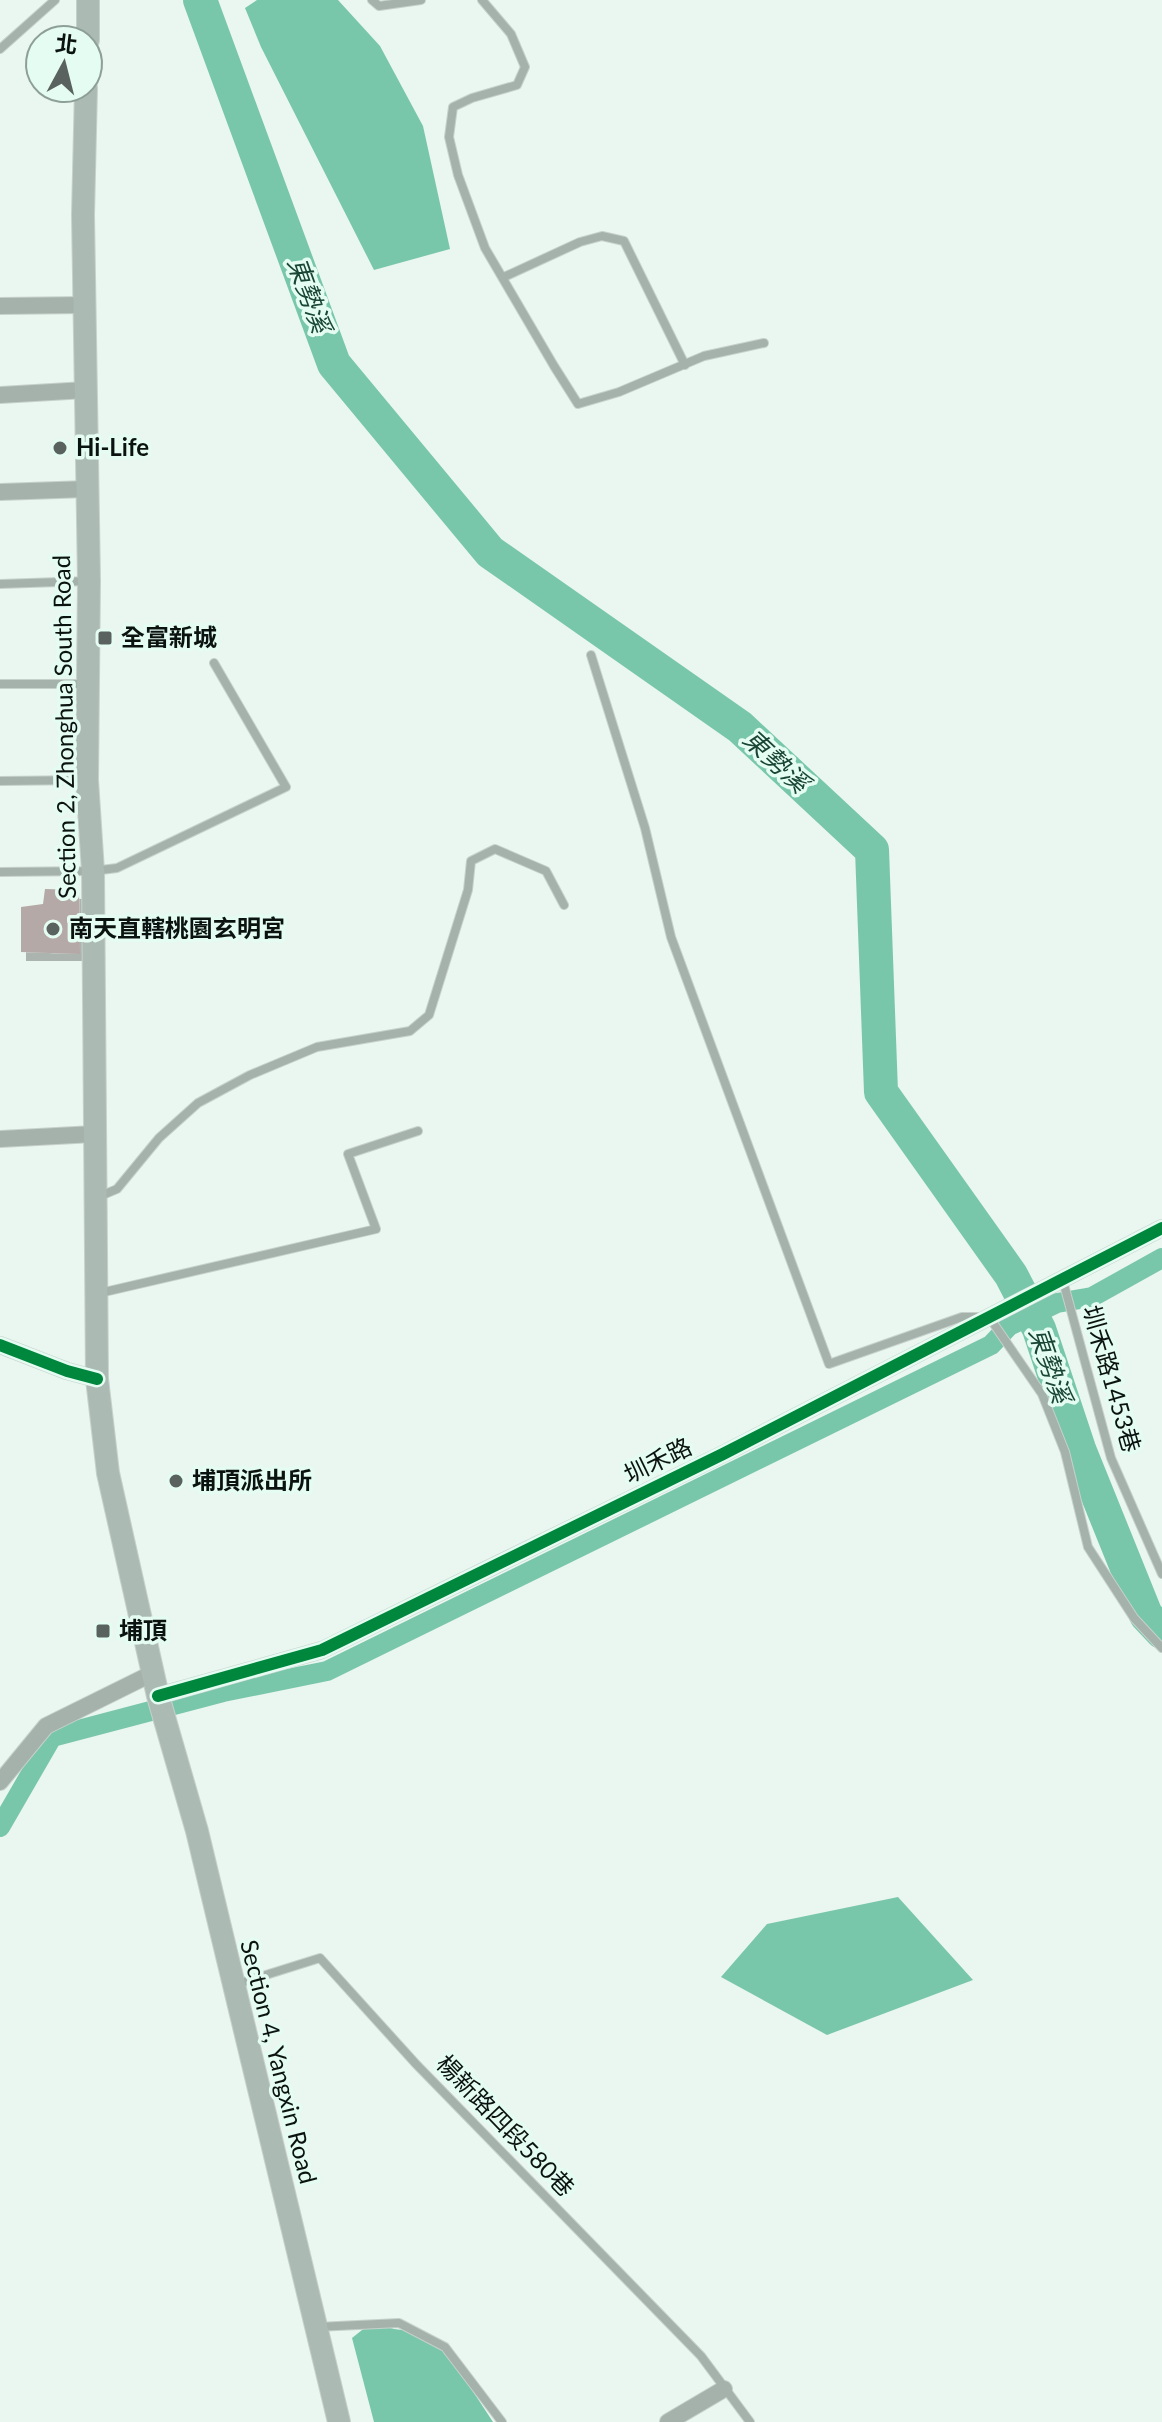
<svg xmlns="http://www.w3.org/2000/svg" width="1162" height="2422" font-family="Lato,'Noto Sans TC',sans-serif">
	<style>
		.water { fill: #79c7ab }
		.lines { fill: none; stroke-linecap: round; stroke-linejoin: round }
		.canal { stroke: #79c7ab; stroke-width: 20 }
		.river { stroke: #79c7ab; stroke-width: 34 }
		.building { fill: #b4a9a6; filter: url(#shadow) }
		.service-casing { stroke: #c7d1cc; stroke-width: 10 }
		.minor-casing { stroke: #c7d1cc; stroke-width: 18 }
		.secondary-casing { stroke: #c7d1cc; stroke-width: 24 }
		.service { stroke: #a4b2ab; stroke-width: 8 }
		.minor { stroke: #a4b2ab; stroke-width: 16 }
		.secondary { stroke: #acbab4; stroke-width: 22 }
		.cycleway-casing { stroke: #e4fcf1; stroke-width: 17 }
		.cycleway { stroke: #00873e; stroke-width: 12 }
		.poi-dot { fill: #59625e; stroke: #e4fcf1; stroke-width: 3 }
		.labels { text-anchor: middle; stroke-width: 7; stroke-linejoin: round; paint-order: stroke }
		.poi-label { font-size: 24px; font-weight: bold; fill: #0b1310; stroke: #e4fcf1; text-anchor: start }
		.street-label { font-size: 24px; fill: #0b1310; stroke: #e4fcf1 }
		.water-label { font-size: 26px; font-style: italic; fill: #194635; stroke: #e4fcf1 }
	</style>
	<defs>
		<filter id="shadow"><feDropShadow dx="5" dy="9" stdDeviation="0" flood-color="#0004"/></filter>
	</defs>
	<rect width="100%" height="100%" fill="#eaf6f0"/>
	<!-- water -->
	<path class="water" d="M 257,0 L 338,0 L 380,46 L 423,126 L 450,249 L 374,270 L 261,47 L 245,8 Z
		M 898,1897 L 973,1980 L 827,2035 L 721,1977 L 767,1924 Z
		M 372,2322 L 394,2329 L 427,2333 L 455,2364 L 493,2422 L 374,2422 L 352,2338 Z"/>
	<g class="lines">
		<!-- canal -->
		<path class="canal" d="M 0,1827 L 52,1737 L 223,1692 L 327,1671 L 991,1345 L 1009,1326 L 1057,1303 L 1092,1297 L 1162,1258"/>
		<!-- river -->
		<path class="river" d="M 200,0 L 334,364 L 490,552 L 740,727 L 872,850 L 881,1092 L 1011,1275 L 1039,1329 L 1079,1449 L 1146,1615 L 1162,1632"/>
	</g>
	<!-- building -->
	<path class="building" d="M 45,889 L 79,890 L 80,954 L 21,952 L 21,907 L 43,904 Z"/>
	<g class="lines">
		<defs>
			<path id="service" d="M 372,0 L 379,6 L 421,0
				M 482,0 L 511,34 L 525,67 L 517,85 L 472,98 L 453,107 L 449,137 L 458,175 L 485,248 L 554,366 L 578,404 L 619,392 L 704,356 L 764,343
				M 0,49 L 55,0
				M 504,277 L 580,242 L 602,236 L 624,241 L 685,365
				M 0,584 L 89,581
				M 591,655 L 645,828 L 671,937 L 829,1364 L 962,1317 L 989,1317 L 1042,1394 L 1065,1452 L 1088,1547 L 1134,1618 L 1162,1648
				M 0,684 L 87,684
				M 0,781 L 87,780
				M 0,872 L 93,871 L 117,868 L 286,787 L 214,663
				M 98,1197 L 117,1189 L 159,1138 L 198,1103 L 250,1075 L 317,1047 L 410,1031 L 429,1015 L 468,890 L 471,861 L 495,849 L 546,871 L 564,905
				M 1063,1281 L 1111,1458 L 1162,1574
				M 100,1293 L 376,1229 L 348,1154 L 418,1131
				M 237,1984 L 320,1958 L 416,2064 L 701,2356 L 750,2422
				M 317,2327 L 399,2323 L 445,2347 L 502,2422"/>
			<path id="minor" d="M 0,306 L 85,305
				M 0,395 L 86,390
				M 0,492 L 87,489
				M 0,1139 L 94,1134
				M 0,1345 L 67,1371 L 97,1379
				M 158,1696 L 322,1650 L 723,1454 L 1162,1228
				M 0,1782 L 46,1726 L 153,1673
				M 668,2422 L 724,2389"/>
			<path id="secondary" d="M 88,40 L 88,0
				M 86,88 L 83,215 L 89,581 L 87,780 L 93,871 L 97,1379 L 108,1473 L 158,1696 L 197,1831 L 339,2422"/>
		</defs>
		<!-- service casing -->
		<use href="#service" class="service-casing"/>
		<!-- minor casing -->
		<use href="#minor" class="minor-casing"/>
		<!-- secondary casing -->
		<use href="#secondary" class="secondary-casing"/>
		<!-- service -->
		<use href="#service" class="service"/>
		<!-- minor -->
		<use href="#minor" class="minor"/>
		<!-- secondary -->
		<use href="#secondary" class="secondary"/>
		<defs>
			<path id="cycleway" d="M 0,1345 L 67,1371 L 97,1379
				M 158,1696 L 322,1650 L 723,1454 L 1162,1228"/>
		</defs>
		<!-- cycleway casing -->
		<use href="#cycleway" class="cycleway-casing"/>
		<!-- cycleway -->
		<use href="#cycleway" class="cycleway"/>
	</g>
	<!-- markers -->
	<g class="poi-dot">
		<circle cx="60" cy="448" r="8"/>
		<rect x="97" y="630" width="16" height="16" rx="4"/>
		<circle cx="53" cy="929" r="8"/>
		<circle cx="176" cy="1481" r="8"/>
		<rect x="95" y="1623" width="16" height="16" rx="4"/>
	</g>
	<g class="labels">
		<!-- poi labels -->
		<g class="poi-label">
			<text x="76" y="456">Hi-Life</text>
			<text x="121" y="646">全富新城</text>
			<text x="69" y="937">南天直轄桃園玄明宮</text>
			<text x="192" y="1489">埔頂派出所</text>
			<text x="119" y="1639">埔頂</text>
		</g>
		<!-- street labels -->
		<g class="street-label">
			<text transform="translate(65 727) rotate(-91)" y="8">Section 2, Zhonghua South Road</text>
			<text transform="translate(1111 1379) rotate(74)" y="8">圳禾路1453巷</text>
			<text transform="translate(658 1461) rotate(-26)" y="8">圳禾路</text>
			<text transform="translate(278 2062) rotate(76)" y="8">Section 4, Yangxin Road</text>
			<text transform="translate(505 2126) rotate(46)" y="8">楊新路四段580巷</text>
		</g>
		<!-- water labels -->
		<g class="water-label">
			<text transform="translate(309 295) rotate(70)" y="9">東勢溪</text>
			<text transform="translate(776 761) rotate(43)" y="9">東勢溪</text>
			<text transform="translate(1050 1365) rotate(71)" y="9">東勢溪</text>
		</g>
	</g>
	<!-- north arrow -->
	<g transform="translate(64 64) rotate(7)"><circle r="38" fill="#e4fcf1" stroke="#8d9f97" stroke-width="2"/>
	<path d="M0-6L14 30L0 20L-14 30Z" fill="#59625e"/>
	<text y="-12" font-size="22" font-weight="bold" text-anchor="middle" fill="#0b1310">北</text>
	</g>
</svg>
